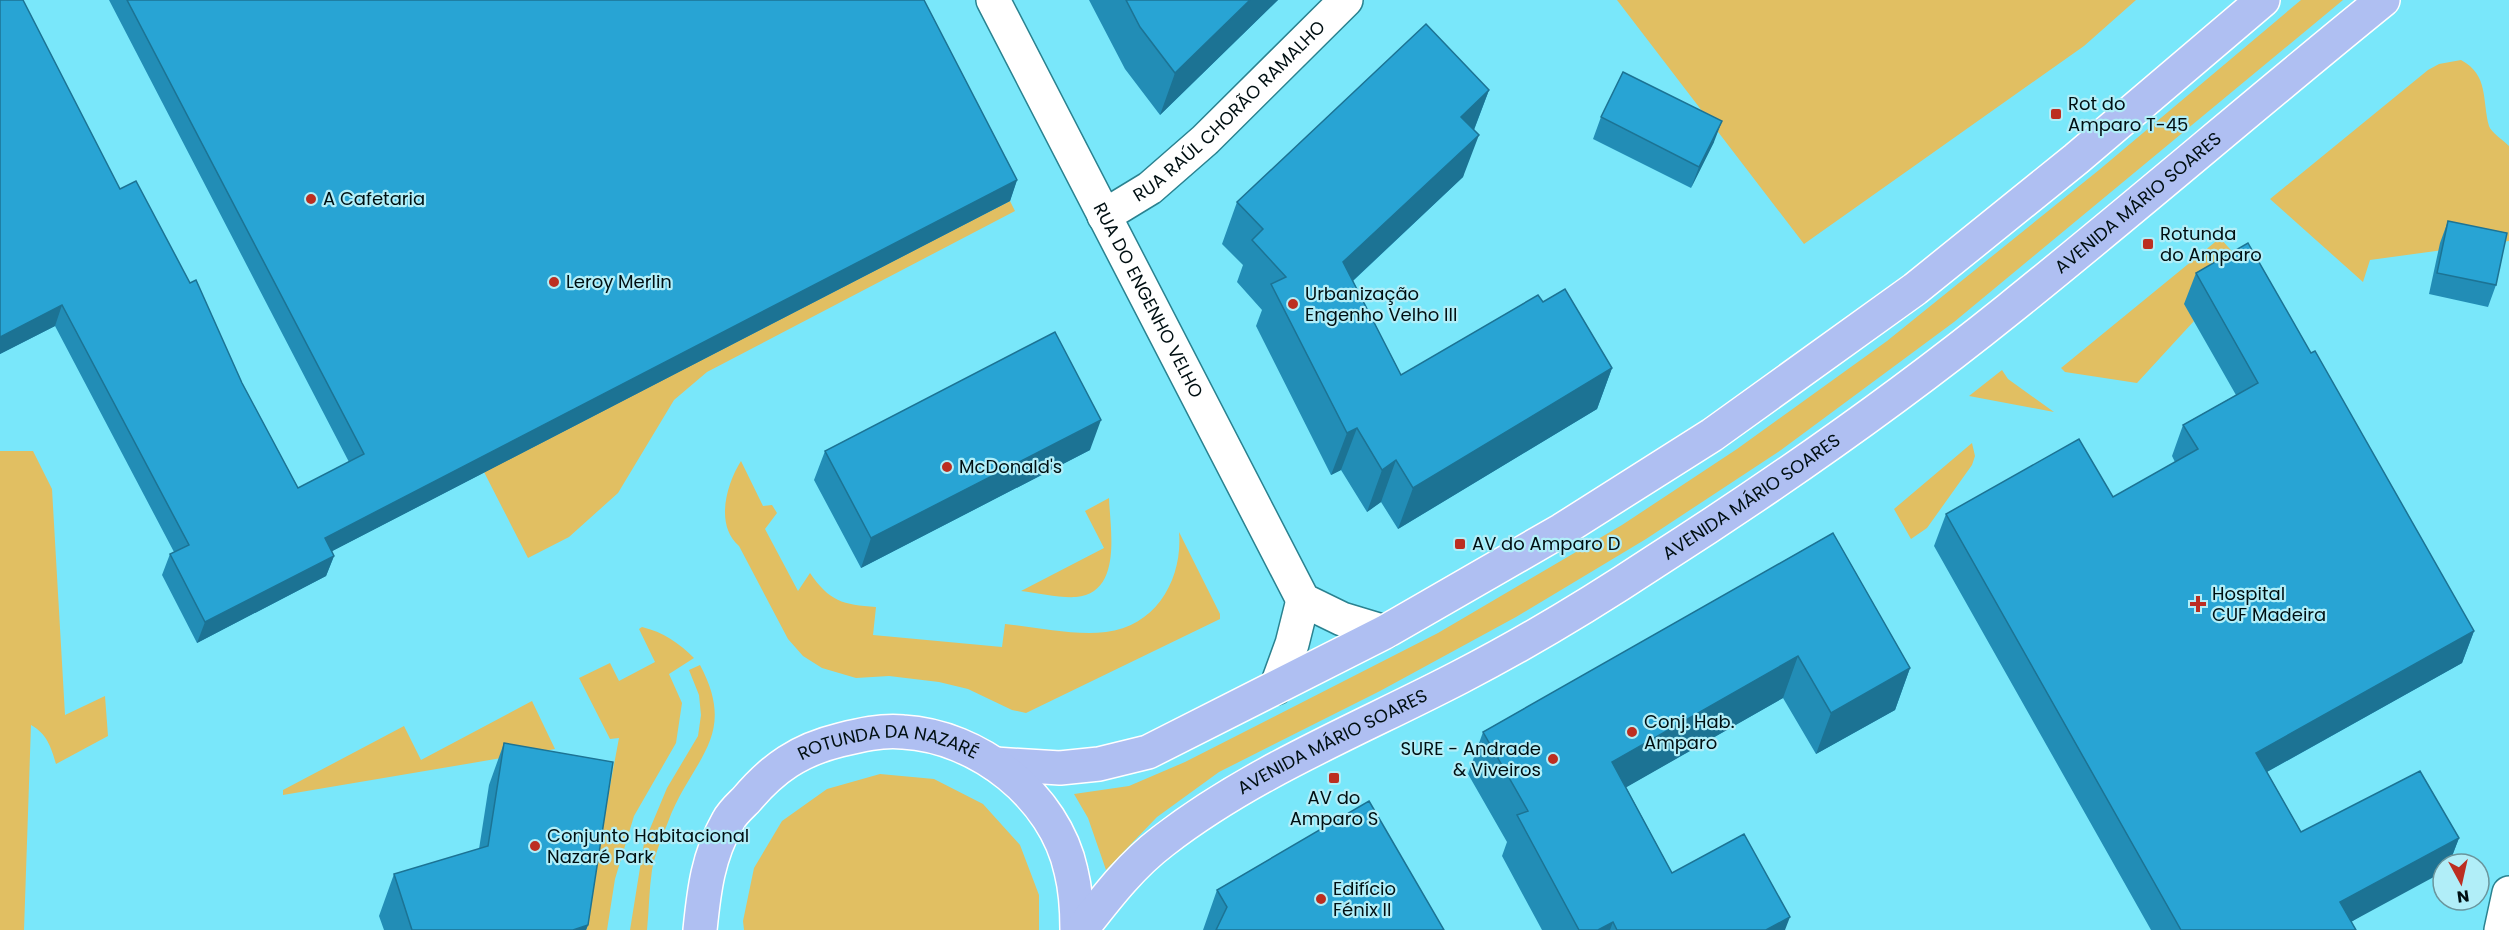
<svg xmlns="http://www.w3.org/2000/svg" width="2509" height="930" font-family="Poppins,sans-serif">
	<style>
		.green { fill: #e1bf62 }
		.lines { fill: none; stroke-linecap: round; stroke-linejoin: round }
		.minor-casing { stroke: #2a8290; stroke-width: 36 }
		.major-casing { stroke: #fff; stroke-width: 36 }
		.minor { stroke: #fff; stroke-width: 33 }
		.major { stroke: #afbff2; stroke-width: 33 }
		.wall { fill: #228db6 }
		.shaded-wall { fill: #1c7394 }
		.building { fill: #28a4d4; stroke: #1c7394; stroke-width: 1.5 }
		.poi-dot { fill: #bc2e21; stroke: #b1eef8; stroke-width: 2 }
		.labels { text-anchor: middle; stroke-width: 4.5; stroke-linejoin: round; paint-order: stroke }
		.poi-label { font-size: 18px; fill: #000f12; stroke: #b1eef8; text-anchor: start }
		.street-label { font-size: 18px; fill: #000f12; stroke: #b1eef8 }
	</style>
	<rect width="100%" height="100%" fill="#79e7fa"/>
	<!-- green -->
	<path class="green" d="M 1617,0 L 2136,0 L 2084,46 L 1804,244 Z
		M 2301,0 L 2343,0 L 1954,322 L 1781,450 L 1646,539 L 1516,617 L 1380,691 L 1219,772 L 1157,817 L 1106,870 L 1088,818 L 1074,794 L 1129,786 L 1185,762 L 1438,633 L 1622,525 L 1737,449 L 1887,341 L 2099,170 Z
		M 2461,60 C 2489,75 2482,100 2489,126 C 2491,132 2504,141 2509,146 L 2509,241 L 2370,260 L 2363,282 L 2270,199 L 2428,70 L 2439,64 Z
		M 1010,201 L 1015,211 L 707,372 L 674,400 L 618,493 L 569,537 L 528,558 L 484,472 Z
		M 2220,238 L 2248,269 L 2185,304 L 2194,321 L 2137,383 L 2065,372 L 2061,368 Z
		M 2002,370 L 2008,379 L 2054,412 L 1969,396 Z
		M 1972,443 L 1975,456 L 1972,465 L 1927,528 L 1911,539 L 1894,509 Z
		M 0,451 L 33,451 L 52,489 L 65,715 L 105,696 L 108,736 L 56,764 C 51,747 47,734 31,725 L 24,930 L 0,930 Z
		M 741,461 L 763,506 L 772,505 L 777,513 L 765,529 L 798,591 L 810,573 C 829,601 843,605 876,607 L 873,635 L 1002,647 L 1005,624 C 1038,627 1074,636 1106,632 C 1157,626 1183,578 1179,532 L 1220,614 L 1220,619 L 1026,713 L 1012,710 L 968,689 L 939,682 L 889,676 L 856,678 L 822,668 L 803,656 L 788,639 L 739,546 C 715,525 726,485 741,461 Z
		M 1109,498 C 1110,529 1123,593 1076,597 C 1059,598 1038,593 1021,591 L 1104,548 L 1085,511 Z
		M 642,627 C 663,632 679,643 694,658 L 669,674 L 682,703 L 676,743 L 634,816 L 615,879 L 607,930 L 583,930 L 619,738 L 610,739 L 579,678 L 610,663 L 619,681 L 655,662 L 639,629 Z
		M 700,665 C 739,738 691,759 668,822 C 662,837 655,854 652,870 C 649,890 649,910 647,930 L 630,930 L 644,843 L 667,788 L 698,736 L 701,715 L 699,695 L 689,670 Z
		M 532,701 L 555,749 L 283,795 L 283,790 L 404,726 L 421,760 Z
		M 880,774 L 934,779 L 983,804 L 1020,845 L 1039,895 L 1039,930 L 744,930 L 743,921 L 754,868 L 782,821 L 827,789 Z"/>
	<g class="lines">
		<defs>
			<g id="minor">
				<path id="s1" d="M 993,0 L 1303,600 L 1342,619 L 1385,632"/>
				<path id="s2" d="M 1104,216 L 1150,188 L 1205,140 L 1346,0"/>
				<path d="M 1276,688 L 1292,644 L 1303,600"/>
				<path d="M 2501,930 L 2509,893"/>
			</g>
			<g id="major">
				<path d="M 995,764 L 1060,768 L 1099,764 L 1148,752 L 1385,632 L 1562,530 L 1712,435 L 1915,289 L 2076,159 L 2263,0"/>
				<path id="s3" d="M 700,930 C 704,890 708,856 728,821 C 732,813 740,806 746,800 C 773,768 799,750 840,740 C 860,735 881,730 903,732 C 978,736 1055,796 1071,871 C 1076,891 1077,910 1077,930"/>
				<path id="s4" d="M 1081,930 C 1106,898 1130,866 1163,841 C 1252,772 1360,729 1460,677 C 1526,643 1592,603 1654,562 C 1776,484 1896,400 2009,309 C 2135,208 2257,102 2383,0"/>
			</g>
		</defs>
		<!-- minor casing -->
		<use href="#minor" class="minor-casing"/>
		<!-- major casing -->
		<use href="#major" class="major-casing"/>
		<!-- minor -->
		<use href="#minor" class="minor"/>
		<!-- major -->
		<use href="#major" class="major"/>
	</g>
	<!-- wall -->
	<path class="wall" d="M 0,0 L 242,383 L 298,488 L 349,462 L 109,0 L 924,0 L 1017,180 L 1010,201 L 332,551 L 334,556 L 326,576 L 197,643 L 162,575 L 170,554 L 174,552 L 55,326 L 0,354 Z
		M 1089,0 L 1278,0 L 1160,115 L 1125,69 Z
		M 1489,90 L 1474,130 L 1463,177 L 1353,281 L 1401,375 L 1543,302 L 1612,368 L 1597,409 L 1398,529 L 1381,502 L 1367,512 L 1341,470 L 1331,475 L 1256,326 L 1262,310 L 1237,282 L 1243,265 L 1222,244 L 1237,202 Z
		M 1601,117 L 1714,142 L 1691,188 L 1593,139 Z
		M 2448,221 L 2496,285 L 2488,307 L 2429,294 L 2440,243 Z
		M 2196,273 L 2311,353 L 2474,631 L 2462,663 L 2267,772 L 2301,832 L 2459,838 L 2449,864 L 2443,864 L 2351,922 L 2356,930 L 2151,930 L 1934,546 L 1946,514 L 2113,497 L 2175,462 L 2172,456 L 2183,425 L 2236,395 L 2184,304 Z
		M 1090,450 L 861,568 L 814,480 L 825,451 Z
		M 1833,533 L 1910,668 L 1895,710 L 1816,754 L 1783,698 L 1626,787 L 1672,873 L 1785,930 L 1542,930 L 1502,856 L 1507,842 L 1468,774 L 1483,732 Z
		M 504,743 L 588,925 L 586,930 L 384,930 L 379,916 L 394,874 L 479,849 L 489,785 Z
		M 1217,890 L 1444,930 L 1203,930 Z"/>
	<!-- shaded-wall -->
	<path class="shaded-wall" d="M 1250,0 L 1278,0 L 1160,115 L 1175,73 Z
		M 1489,90 L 1473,132 L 1461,117 Z
		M 1722,121 L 1714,142 L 1691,188 L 1699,167 Z
		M 1479,135 L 1463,177 L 1328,304 L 1343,262 Z
		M 1017,180 L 1010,201 L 317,559 L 325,538 Z
		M 62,305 L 55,326 L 0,354 L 0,337 Z
		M 1612,368 L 1597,409 L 1398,529 L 1413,488 Z
		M 1101,420 L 1090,450 L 861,568 L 871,538 Z
		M 1357,428 L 1341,470 L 1331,475 L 1347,433 Z
		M 1396,460 L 1381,502 L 1367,512 L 1382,470 Z
		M 334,556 L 326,576 L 197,643 L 205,622 Z
		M 2474,631 L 2462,663 L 2245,784 L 2256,753 Z
		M 1798,656 L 1783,698 L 1597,804 L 1612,762 Z
		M 1910,668 L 1895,710 L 1816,754 L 1831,713 Z
		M 2459,838 L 2449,864 L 2443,864 L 2443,872 L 2336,930 L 2340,902 Z
		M 1790,917 L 1785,930 L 1766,930 Z
		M 1613,922 L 1610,930 L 1598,930 Z
		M 588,925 L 586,930 L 573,930 Z"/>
	<!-- building -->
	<path class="building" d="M 0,0 L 23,0 L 120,189 L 136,181 L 190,283 L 196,280 L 242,383 L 298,488 L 364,454 L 127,0 L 924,0 L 1017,180 L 325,538 L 334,556 L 205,622 L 170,554 L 189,545 L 62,305 L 0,337 Z
		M 1126,0 L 1250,0 L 1175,73 L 1140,27 Z
		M 1426,24 L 1489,90 L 1461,117 L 1479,135 L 1343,262 L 1401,375 L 1538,295 L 1543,302 L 1565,289 L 1612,368 L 1413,488 L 1396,460 L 1382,470 L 1357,428 L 1347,433 L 1271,284 L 1286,277 L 1252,240 L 1263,229 L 1237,202 Z
		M 1623,72 L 1722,121 L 1699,167 L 1601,117 Z
		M 2448,221 L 2507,233 L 2496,285 L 2437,273 Z
		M 2248,243 L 2311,353 L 2315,351 L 2474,631 L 2256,753 L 2301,832 L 2420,771 L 2459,838 L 2340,902 L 2356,930 L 2181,930 L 1946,514 L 2079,439 L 2113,497 L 2198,449 L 2183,425 L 2258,383 L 2196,273 Z
		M 1055,332 L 1101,420 L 871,538 L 825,451 Z
		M 1833,533 L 1910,668 L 1831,713 L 1798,656 L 1612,762 L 1672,873 L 1744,834 L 1790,917 L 1766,930 L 1617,930 L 1613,922 L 1598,930 L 1579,930 L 1517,815 L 1528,811 L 1483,732 Z
		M 504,743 L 613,762 L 588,925 L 573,930 L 412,930 L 394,874 L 488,846 Z
		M 1369,801 L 1444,930 L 1216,930 L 1227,907 L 1217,890 Z"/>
	<!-- markers -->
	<g class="poi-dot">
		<rect x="2050" y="108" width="12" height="12" rx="3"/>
		<circle cx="311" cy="199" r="6"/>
		<rect x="2142" y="238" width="12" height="12" rx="3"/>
		<circle cx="554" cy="282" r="6"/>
		<circle cx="1293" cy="304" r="6"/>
		<circle cx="947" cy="467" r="6"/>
		<rect x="1454" y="538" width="12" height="12" rx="3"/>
		<path d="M2195 595h6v6h6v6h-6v6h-6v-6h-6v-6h6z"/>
		<circle cx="1632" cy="732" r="6"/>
		<circle cx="1553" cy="759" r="6"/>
		<rect x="1328" y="772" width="12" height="12" rx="3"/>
		<circle cx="535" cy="846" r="6"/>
		<circle cx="1321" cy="899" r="6"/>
	</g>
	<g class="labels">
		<!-- poi labels -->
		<g class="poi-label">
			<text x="2068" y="110">Rot do<tspan x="2068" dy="21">Amparo T-45</tspan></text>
			<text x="323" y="205">A Cafetaria</text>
			<text x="2160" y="240">Rotunda<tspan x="2160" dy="21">do Amparo</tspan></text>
			<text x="566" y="288">Leroy Merlin</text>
			<text x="1305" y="300">Urbanização<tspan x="1305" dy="21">Engenho Velho III</tspan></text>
			<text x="959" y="473">McDonald's</text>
			<text x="1472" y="550">AV do Amparo D</text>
			<text x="2212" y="600">Hospital<tspan x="2212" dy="21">CUF Madeira</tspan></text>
			<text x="1644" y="728">Conj. Hab.<tspan x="1644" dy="21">Amparo</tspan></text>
			<text x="1541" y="755" text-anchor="end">SURE - Andrade<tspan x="1541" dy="21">&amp; Viveiros</tspan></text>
			<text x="1334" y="804" text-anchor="middle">AV do<tspan x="1334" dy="21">Amparo S</tspan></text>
			<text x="547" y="842">Conjunto Habitacional<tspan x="547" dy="21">Nazaré Park</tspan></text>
			<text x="1333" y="895">Edifício<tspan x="1333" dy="21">Fénix II</tspan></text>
		</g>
		<!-- street labels -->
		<g class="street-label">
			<text dy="6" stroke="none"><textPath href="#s2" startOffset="164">RUA RAÚL CHORÃO RAMALHO</textPath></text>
			<text dy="6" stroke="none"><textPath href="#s4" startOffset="1290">AVENIDA MÁRIO SOARES</textPath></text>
			<text dy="6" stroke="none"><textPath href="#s1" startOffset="338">RUA DO ENGENHO VELHO</textPath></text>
			<text dy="6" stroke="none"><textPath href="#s4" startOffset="804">AVENIDA MÁRIO SOARES</textPath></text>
			<text dy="6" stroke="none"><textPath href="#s4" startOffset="318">AVENIDA MÁRIO SOARES</textPath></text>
			<text dy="6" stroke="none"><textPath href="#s3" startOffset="304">ROTUNDA DA NAZARÉ</textPath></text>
		</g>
	</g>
	<!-- north arrow -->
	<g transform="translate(2461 882) rotate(172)"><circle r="28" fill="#b1eef8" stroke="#6a959c" stroke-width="1.5"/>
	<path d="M0-4.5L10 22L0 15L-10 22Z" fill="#bc2e21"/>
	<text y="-9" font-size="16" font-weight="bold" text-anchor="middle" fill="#000f12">N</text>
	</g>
</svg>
